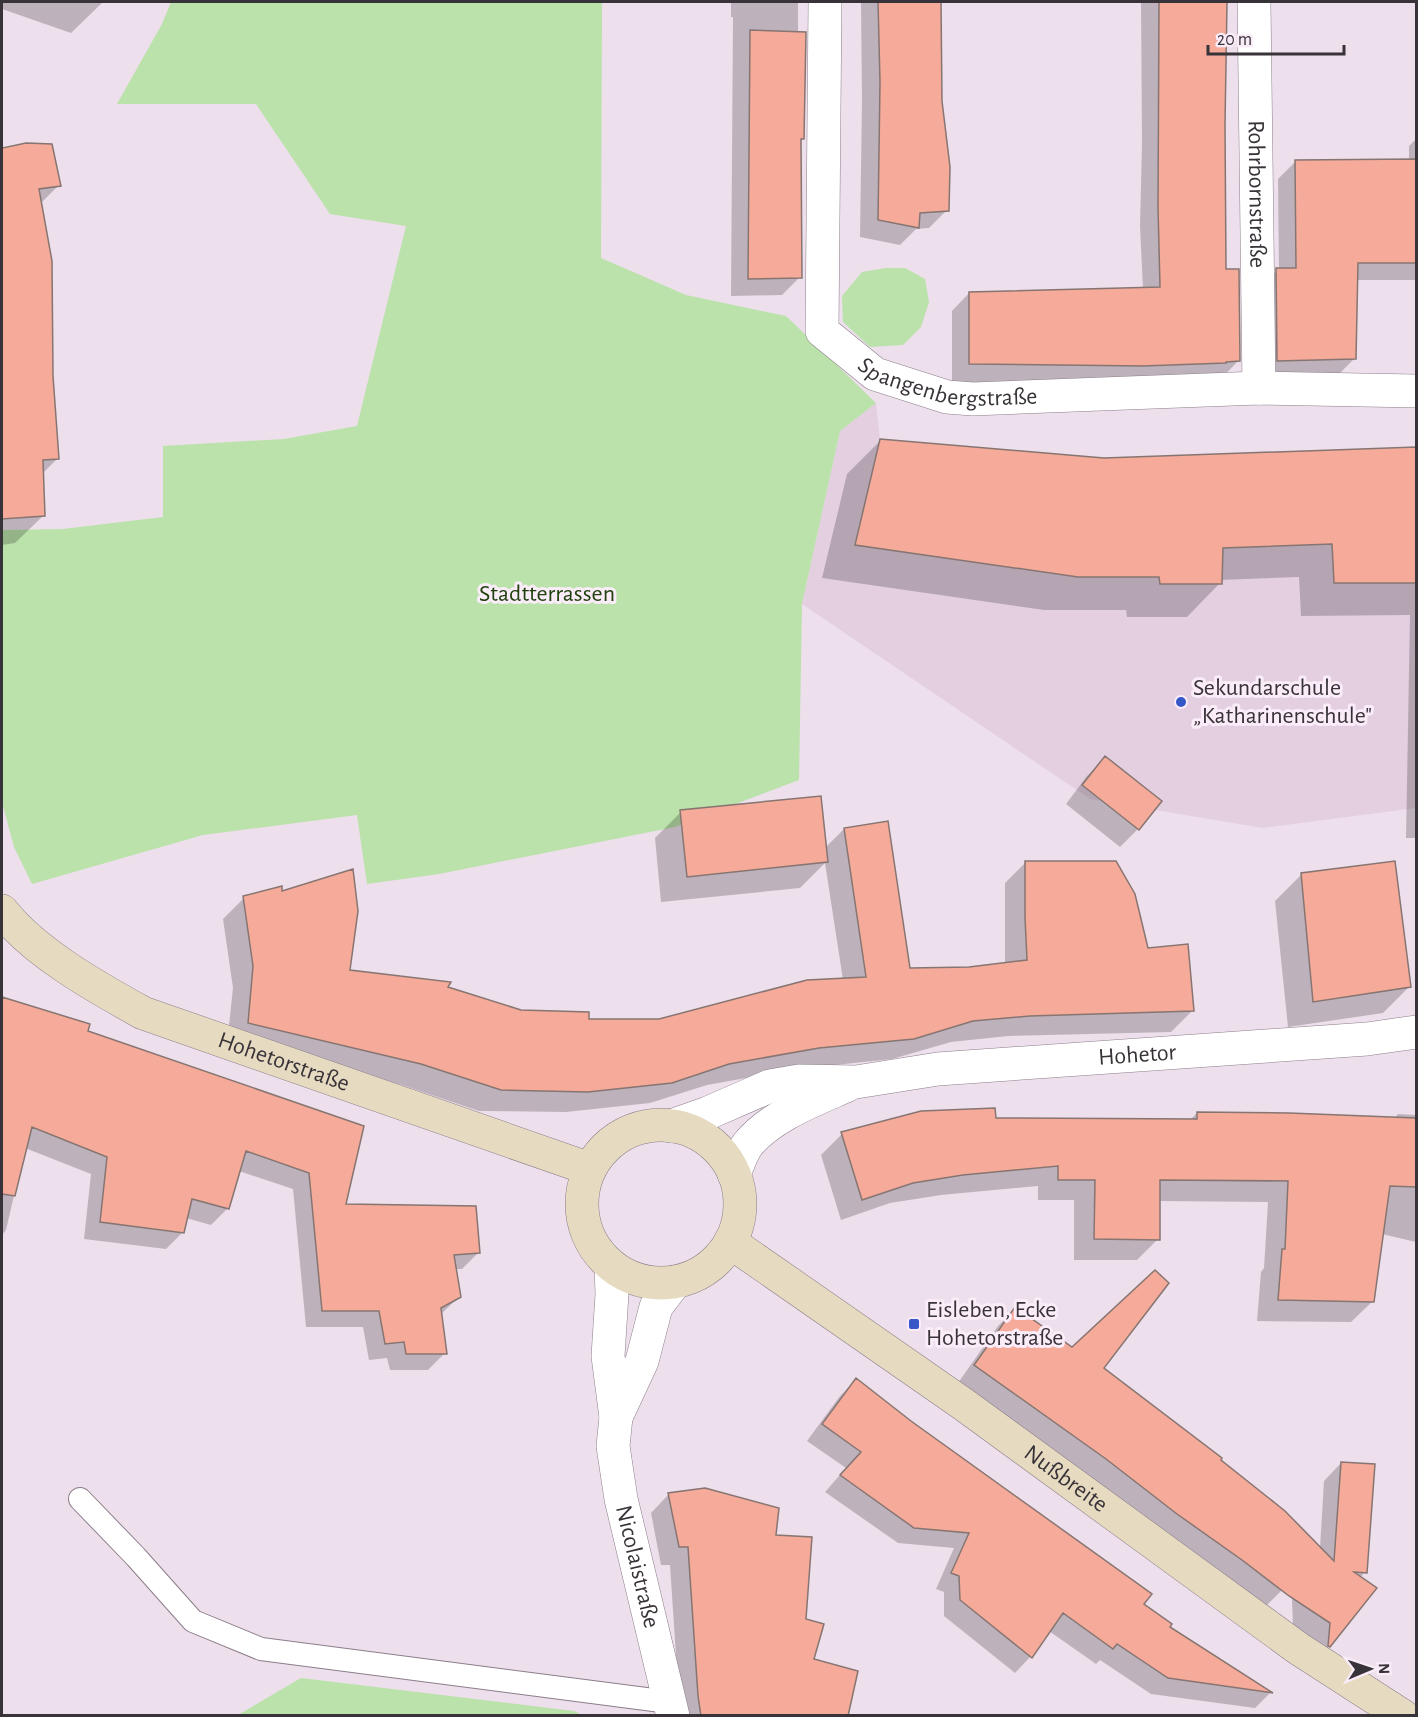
<svg xmlns="http://www.w3.org/2000/svg" width="1418" height="1717" font-family="'Alegreya Sans',sans-serif">
<rect width="100%" height="100%" fill="#eddfeb"/>
<path fill="#e3cfe0" d="M 876,403 L 880,439 L 1104,458 L 1416,447 L 1416,808 L 1263,828 L 1090,799 L 802,604 L 840,431 Z"/>
<path fill="#bae2aa" d="M 171,2 L 602,2 L 601,258 L 686,295 L 786,316 L 876,403 L 840,431 L 802,604 L 799,780 L 675,827 L 439,874 L 367,884 L 357,815 L 203,835 L 32,884 L 14,847 L 2,802 L 2,530 L 63,529 L 163,517 L 163,446 L 284,439 L 357,426 L 406,226 L 330,214 L 256,104 L 117,104 L 162,24 Z
M 886,268 L 905,268 L 925,279 L 929,302 L 921,327 L 903,345 L 870,347 L 843,322 L 842,296 L 862,272 Z
M 301,1678 L 574,1711 L 582,1715 L 238,1715 Z"/>
<path fill="#0003" d="M 2,2 L 103,2 L 71,33 L 2,9 Z
M 731,2 L 798,2 L 798,33 L 803,138 L 799,142 L 800,277 L 782,295 L 731,296 L 733,17 L 731,17 Z
M 861,2 L 940,2 L 940,101 L 947,210 L 929,228 L 916,229 L 900,245 L 860,237 L 862,100 Z
M 1141,2 L 1225,2 L 1225,270 L 1238,361 L 1221,379 L 1139,383 L 952,382 L 952,311 L 969,293 L 1143,289 L 1140,226 L 1142,143 Z
M 1416,139 L 1416,280 L 1356,280 L 1355,358 L 1337,376 L 1260,378 L 1259,287 L 1279,269 L 1278,179 L 1296,161 L 1409,160 L 1409,146 Z
M 26,144 L 59,185 L 40,204 L 58,458 L 42,474 L 44,515 L 15,543 L 2,545 L 2,149 Z
M 881,440 L 1104,459 L 1416,448 L 1416,838 L 1406,838 L 1410,615 L 1301,616 L 1299,577 L 1220,580 L 1220,583 L 1187,617 L 1127,617 L 1126,610 L 1044,610 L 822,578 L 847,474 Z
M 1105,758 L 1138,829 L 1120,847 L 1066,804 L 1087,776 Z
M 681,812 L 825,848 L 844,829 L 909,970 L 969,969 L 1005,964 L 1005,883 L 1026,862 L 1147,950 L 1192,1011 L 1171,1032 L 1008,1036 L 951,1042 L 892,1059 L 797,1069 L 707,1085 L 650,1103 L 566,1112 L 479,1111 L 399,1084 L 227,1044 L 233,988 L 223,919 L 244,898 L 281,893 L 348,972 L 446,988 L 521,1011 L 587,1021 L 659,1020 L 843,980 L 825,863 L 800,888 L 661,902 L 655,838 Z
M 1301,875 L 1409,987 L 1383,1013 L 1288,1027 L 1275,901 Z
M 2,998 L 86,1032 L 362,1127 L 344,1206 L 479,1252 L 462,1269 L 455,1269 L 459,1297 L 440,1315 L 445,1353 L 428,1370 L 390,1370 L 387,1358 L 369,1360 L 363,1327 L 306,1327 L 293,1189 L 239,1171 L 227,1209 L 211,1225 L 186,1218 L 183,1232 L 166,1249 L 84,1239 L 91,1174 L 25,1148 L 6,1230 L 2,1235 Z
M 1197,1113 L 1394,1119 L 1398,1114 L 1416,1115 L 1416,1242 L 1382,1234 L 1373,1301 L 1351,1322 L 1257,1321 L 1261,1272 L 1264,1268 L 1268,1202 L 1158,1201 L 1158,1239 L 1137,1260 L 1074,1260 L 1074,1200 L 1038,1200 L 1038,1186 L 941,1195 L 890,1203 L 841,1220 L 821,1155 L 842,1134 L 995,1119 L 1190,1120 Z
M 1015,1309 L 1102,1368 L 1218,1460 L 1320,1548 L 1324,1481 L 1341,1463 L 1365,1572 L 1360,1578 L 1329,1646 L 1312,1663 L 1293,1628 L 1291,1570 L 1281,1591 L 1264,1608 L 958,1383 L 998,1326 Z
M 856,1380 L 1142,1604 L 1168,1627 L 1270,1693 L 1255,1708 L 1151,1694 L 1100,1660 L 1096,1664 L 1049,1631 L 1030,1657 L 1015,1673 L 944,1616 L 944,1592 L 936,1589 L 954,1548 L 898,1543 L 825,1492 L 846,1468 L 807,1441 L 840,1396 Z
M 669,1494 L 774,1537 L 804,1620 L 812,1660 L 846,1716 L 680,1716 L 670,1565 L 661,1565 L 651,1513 Z"/>
<path fill="#f5aa9a" stroke="#867571" stroke-width="1.5" d="M 878,2 L 941,2 L 942,101 L 950,167 L 949,211 L 920,213 L 919,228 L 878,220 L 880,82 Z
M 1159,2 L 1227,2 L 1225,125 L 1226,269 L 1239,269 L 1240,361 L 1226,362 L 1226,363 L 1143,366 L 969,364 L 969,292 L 1160,287 L 1158,208 Z
M 750,30 L 806,32 L 804,139 L 801,139 L 802,278 L 748,279 Z
M 26,143 L 52,144 L 61,186 L 39,189 L 52,261 L 53,376 L 59,459 L 43,460 L 45,516 L 2,519 L 2,148 Z
M 1416,159 L 1416,263 L 1358,263 L 1356,359 L 1277,361 L 1276,268 L 1296,268 L 1295,160 Z
M 880,439 L 1104,458 L 1416,447 L 1416,583 L 1334,583 L 1332,544 L 1223,548 L 1222,584 L 1160,584 L 1159,577 L 1078,577 L 855,545 Z
M 1105,756 L 1162,801 L 1139,830 L 1082,785 Z
M 821,796 L 828,862 L 687,877 L 680,810 Z
M 888,821 L 910,968 L 969,967 L 1027,960 L 1025,918 L 1025,861 L 1116,861 L 1135,894 L 1148,948 L 1188,944 L 1194,1011 L 1030,1016 L 973,1021 L 914,1039 L 819,1048 L 729,1064 L 672,1083 L 588,1092 L 501,1090 L 421,1064 L 248,1023 L 253,966 L 243,896 L 282,886 L 282,891 L 353,869 L 358,911 L 350,970 L 451,982 L 448,987 L 521,1010 L 589,1012 L 589,1019 L 659,1019 L 807,980 L 866,977 L 844,828 Z
M 1395,861 L 1411,987 L 1313,1002 L 1301,873 Z
M 2,997 L 90,1024 L 88,1031 L 364,1126 L 346,1204 L 476,1206 L 480,1253 L 454,1255 L 461,1297 L 441,1308 L 447,1354 L 406,1354 L 404,1342 L 385,1344 L 379,1311 L 322,1311 L 309,1173 L 246,1151 L 229,1209 L 192,1199 L 184,1233 L 100,1222 L 107,1157 L 32,1127 L 15,1196 L 2,1194 Z
M 995,1108 L 996,1118 L 1197,1119 L 1197,1112 L 1289,1113 L 1416,1118 L 1416,1187 L 1390,1186 L 1374,1302 L 1278,1300 L 1282,1249 L 1285,1249 L 1288,1181 L 1160,1180 L 1160,1240 L 1094,1239 L 1095,1180 L 1058,1180 L 1058,1166 L 963,1175 L 913,1183 L 862,1200 L 841,1132 L 921,1111 Z
M 1155,1270 L 1169,1283 L 1104,1368 L 1222,1458 L 1221,1460 L 1285,1511 L 1334,1561 L 1341,1462 L 1375,1464 L 1367,1573 L 1354,1572 L 1377,1588 L 1330,1647 L 1328,1646 L 1330,1623 L 1289,1596 L 1242,1560 L 1177,1514 L 1106,1459 L 974,1365 L 1015,1307 L 1072,1347 Z
M 856,1378 L 911,1421 L 1152,1594 L 1144,1604 L 1172,1624 L 1170,1627 L 1273,1693 L 1168,1678 L 1117,1644 L 1113,1649 L 1063,1613 L 1032,1658 L 960,1600 L 959,1576 L 951,1573 L 969,1533 L 914,1528 L 840,1475 L 861,1452 L 822,1424 Z
M 705,1488 L 779,1508 L 776,1535 L 812,1537 L 806,1619 L 824,1624 L 814,1659 L 858,1671 L 848,1716 L 701,1716 L 698,1696 L 688,1547 L 679,1547 L 668,1493 Z"/>
<g fill="none" stroke-linecap="round" stroke-linejoin="round">
<g stroke="#8b7e8a" stroke-width="24">
<path id="lane" d="M 80,1499 L 136,1557 L 193,1621 L 261,1649 L 669,1702"/>
</g>
<g stroke="#8b7e8a" stroke-width="34">
<g id="street">
<path id="s1" d="M 825,2 L 822,331 L 875,374 L 947,397 L 973,399 L 1259,388 L 1416,391"/>
<path id="s2" d="M 1254,2 L 1259,388"/>
<path id="s3" d="M 671,1126 L 708,1113 L 770,1086 L 799,1081 L 856,1082 L 938,1069 L 1367,1039 L 1416,1032"/>
<path d="M 734,1174 C 738,1164 742,1152 748,1144 C 771,1116 814,1100 846,1086"/>
<path id="s4" d="M 611,1266 L 612,1294 L 608,1356 L 616,1417 L 613,1446 L 621,1499 L 673,1716"/>
<path d="M 616,1417 L 642,1361 L 656,1307 L 675,1282"/>
</g>
</g>
<g stroke="#8b7e8a" stroke-width="34">
<g id="secondary">
<path id="s5" d="M 2,911 C 35,953 96,987 143,1013 L 590,1169"/>
<circle cx="661" cy="1204" r="79"/>
<path id="s6" d="M 730,1242 L 963,1404 L 1299,1649 L 1403,1716"/>
</g>
</g>
<use href="#lane" stroke="#fff" stroke-width="22"/>
<use href="#street" stroke="#fff" stroke-width="33"/>
<use href="#secondary" stroke="#e6dac1" stroke-width="33"/>
</g>
<g fill="#3557c8" stroke="#faecf9" stroke-width="2">
<circle cx="1181" cy="702" r="6"/>
<rect x="908" y="1318" width="12" height="12" rx="3"/>
</g>
<g text-anchor="middle" dominant-baseline="central" stroke-width="6" stroke-linejoin="round" paint-order="stroke">
<g font-size="24" fill="#383338" stroke="#faecf9">
<text stroke="none"><textPath href="#s2" startOffset="192">Rohrbornstraße</textPath></text>
<text stroke="none"><textPath href="#s1" startOffset="471">Spangenbergstraße</textPath></text>
<text stroke="none"><textPath href="#s3" startOffset="476">Hohetor</textPath></text>
<text stroke="none"><textPath href="#s5" startOffset="324">Hohetorstraße</textPath></text>
<text stroke="none"><textPath href="#s6" startOffset="411">Nußbreite</textPath></text>
<text stroke="none"><textPath href="#s4" startOffset="304">Nicolaistraße</textPath></text>
</g>
<g font-size="24" fill="#20410d" stroke="#faecf9">
<text x="547" y="594">Stadtterrassen</text>
</g>
<g font-size="24" fill="#383338" stroke="#faecf9" text-anchor="start">
<text x="1193" y="688">Sekundarschule<tspan x="1193" dy="28">„Katharinenschule"</tspan></text>
<text x="926" y="1310">Eisleben, Ecke<tspan x="926" dy="28">Hohetorstraße</tspan></text>
</g>
</g>
<rect width="1418" height="1717" fill="none" stroke="#383338" stroke-width="6"/>
<g transform="translate(1370 1669) rotate(88)" stroke="#faecf9" stroke-width="4.5" paint-order="stroke">
<path d="M0-4.5L10 22L0 15L-10 22Z" fill="#383338"/>
<text y="-9" font-size="16" font-weight="bold" text-anchor="middle" fill="#383338">N</text>
</g>
<path d="M1208 45v9h136v-9" fill="none" stroke="#383338" stroke-width="3"/>
<text x="1217" y="45" font-size="18" fill="#383338" stroke="#faecf9" stroke-width="4.5" paint-order="stroke">20 m</text>
</svg>
